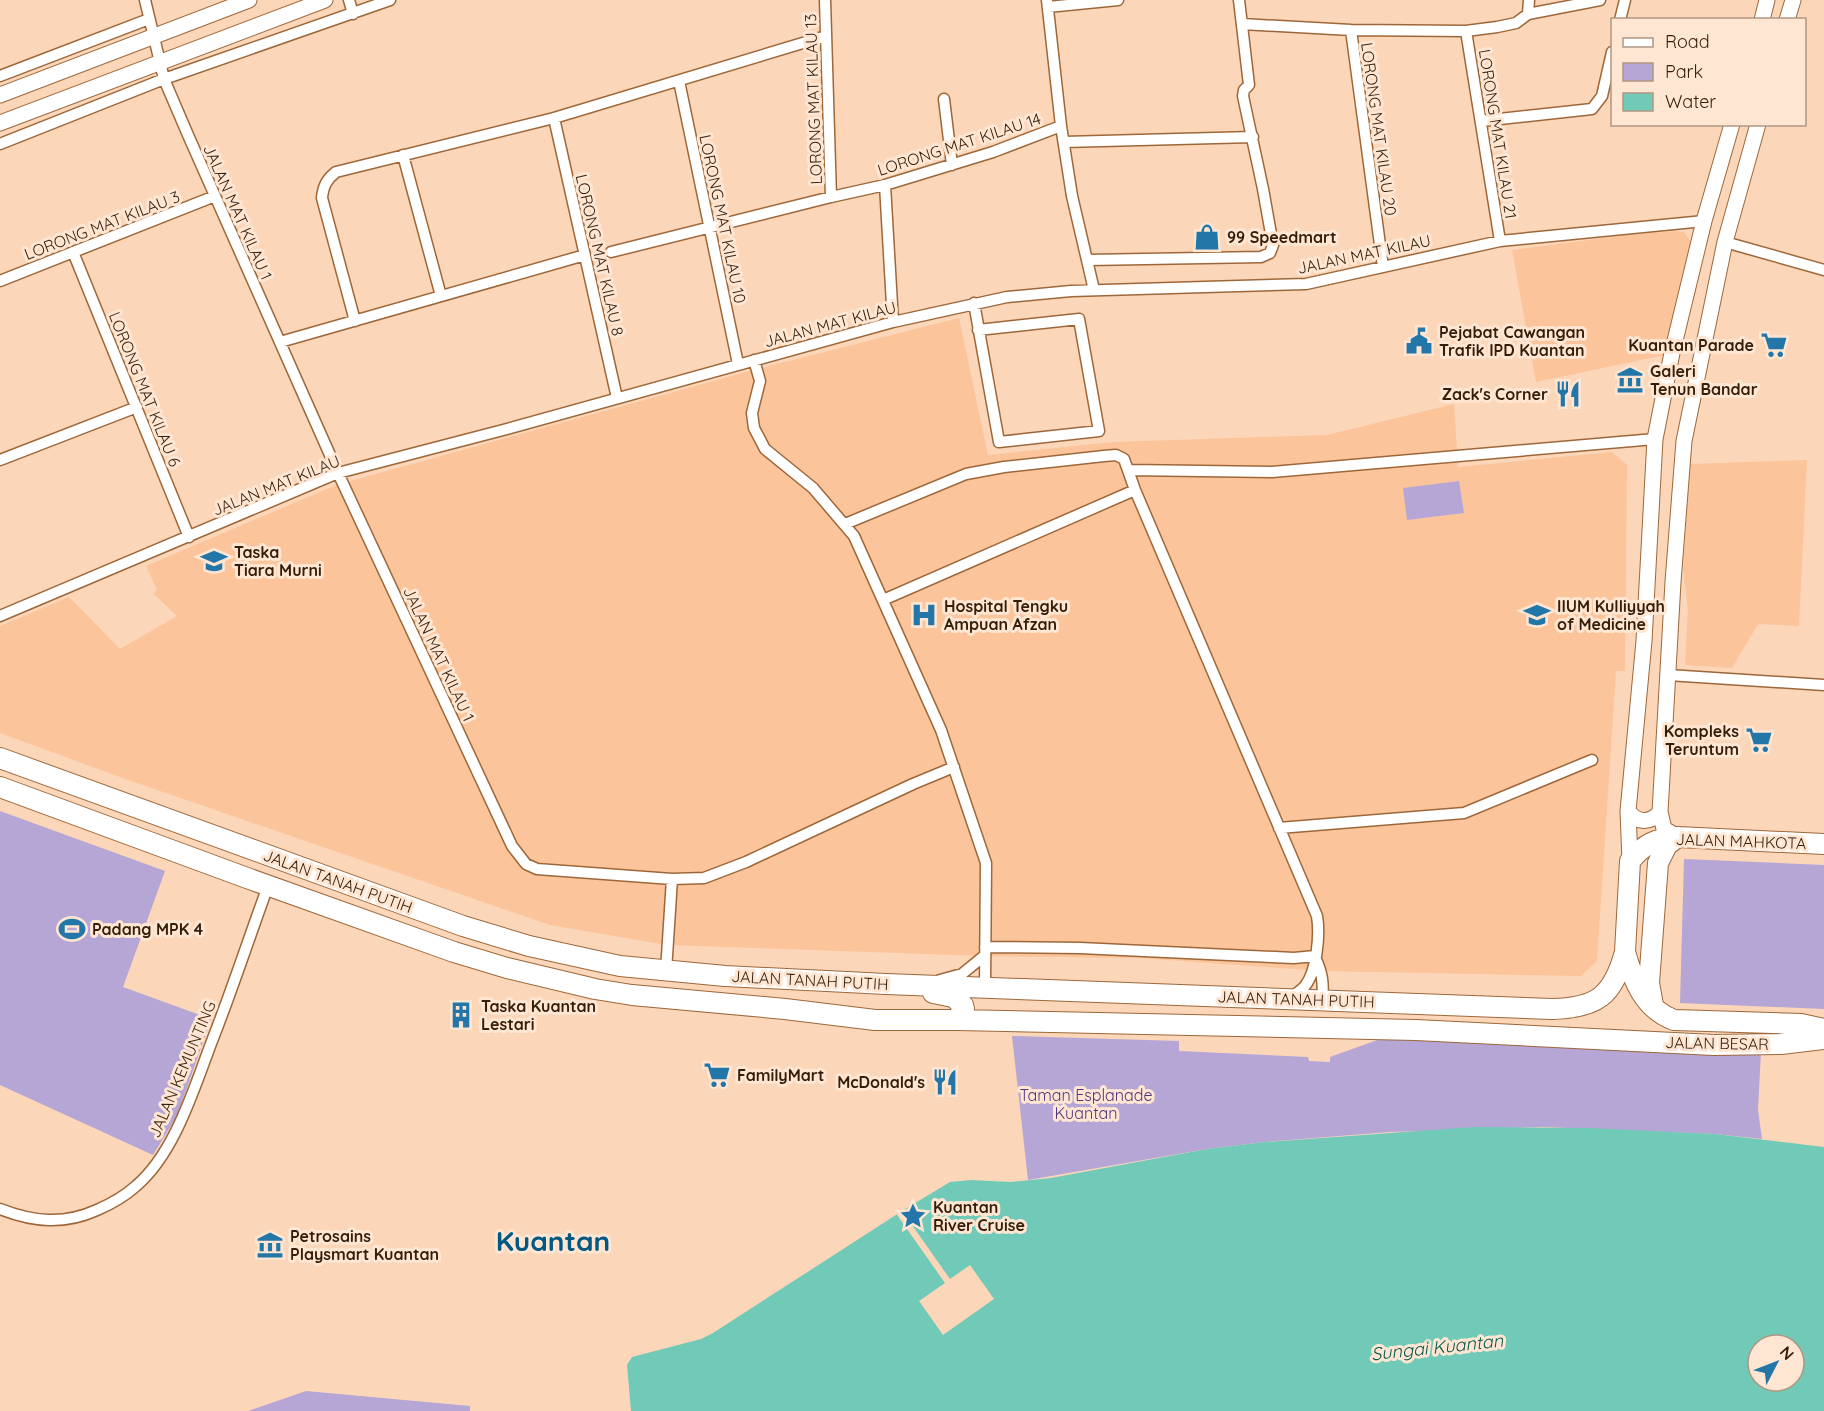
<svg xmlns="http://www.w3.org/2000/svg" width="1824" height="1411" font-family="Quicksand,sans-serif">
<rect width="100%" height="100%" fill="#fbd6b9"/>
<path fill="#fbc49b" d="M 1675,231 L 1684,232 L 1693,245 L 1665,355 L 1536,382 L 1512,250 L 1627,235 Z
M 959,318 L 988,455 L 1114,442 L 1327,435 L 1454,404 L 1458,467 L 1612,452 L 1627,465 L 1625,671 L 1616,671 L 1597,961 L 1581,976 L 1321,971 L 1140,958 L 984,956 L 667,945 L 550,925 L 131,781 L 0,733 L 0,626 L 69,597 L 120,649 L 177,616 L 154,594 L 157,590 L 146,566 L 336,485 L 757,369 Z
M 1807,460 L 1799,626 L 1758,624 L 1732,668 L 1685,665 L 1688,610 L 1683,569 L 1690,464 Z"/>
<path fill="#b5a6d6" d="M 1459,481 L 1464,513 L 1407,520 L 1403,488 Z
M 0,811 L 165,871 L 123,987 L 211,1019 L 177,1116 L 153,1155 L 0,1085 Z
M 1684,859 L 1824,865 L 1824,1009 L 1680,1003 Z
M 1012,1036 L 1179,1041 L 1179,1051 L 1308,1057 L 1309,1061 L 1330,1062 L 1330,1057 L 1383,1038 L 1761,1051 L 1758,1110 L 1762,1139 L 1715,1134 L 1543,1127 L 1390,1132 L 1265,1142 L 1207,1149 L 1028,1180 Z
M 306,1391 L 470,1406 L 470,1411 L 248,1411 Z"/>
<path fill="#70cab7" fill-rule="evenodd" d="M 1473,1127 L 1588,1128 L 1715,1134 L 1824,1147 L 1824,1411 L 631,1411 L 627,1365 L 632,1357 L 701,1339 L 713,1333 L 902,1211 L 950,1182 L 971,1180 L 1011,1182 L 1051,1178 L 1207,1149 L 1265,1142 ZM 1758,1345 L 1794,1345 L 1794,1381 L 1758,1381 Z"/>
<path fill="#fbd6b9" d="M 900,1208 L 950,1279 L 970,1265 L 994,1299 L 943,1335 L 919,1301 L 945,1283 L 895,1212 Z"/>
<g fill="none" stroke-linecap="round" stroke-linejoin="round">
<g stroke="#9e6739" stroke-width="13">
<path id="street" d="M 145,0 L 164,79 L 188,135 L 338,473 L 512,846 L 526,864 L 537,869 L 672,879 L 704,878 L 746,862 L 913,784 L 954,767
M 349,0 L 353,14
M 825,0 L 831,197
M 1047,0 L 1061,126 L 1072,196 L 1094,290
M 1048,7 L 1118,0
M 1528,14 L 1529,0
M 1620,20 L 1625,0
M 1242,24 L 1351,30 L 1466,31 L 1497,27 L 1516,23 L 1528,14 L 1600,0
M 1351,30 L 1383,267
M 1466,31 L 1500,241
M 0,76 L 149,19
M 679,81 L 738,364
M 944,99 L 952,165
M 554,118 L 617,398
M 1481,121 L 1592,109 L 1602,96 L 1612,52
M 1064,142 L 1253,137
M 0,144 L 164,79 L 390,0
M 403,155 L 441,296
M 885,185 L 893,322
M 1725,242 L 1824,270
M 73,252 L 189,537
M 611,252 L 831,197 L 885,185 L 993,152 L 1061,126
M 1087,260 L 1261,257 L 1270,253 L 1273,245 L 1263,189 L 1243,96 L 1244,90 L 1249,85 L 1239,0
M 0,281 L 215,196
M 974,303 L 999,442 L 1099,431 L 1079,319 L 978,330
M 355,321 L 322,198 C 323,186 327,179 336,172 L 554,118 L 826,36
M 280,342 L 585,255
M 754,360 L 760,381 L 752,413 L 754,428 L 765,449 L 813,488 L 854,536 L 941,730 L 986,863 L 985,987
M 0,460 L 137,407
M 1129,470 L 1272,472 L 1655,439
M 845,524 L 966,474 L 1004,467 L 1104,456 L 1116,455 L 1124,459 L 1135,490 L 1317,916 C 1320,934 1317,971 1305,986 C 1302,990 1295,994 1291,998
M 883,600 L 1135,490
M 0,616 L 338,473 L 507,429 L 893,322 L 1007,297 L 1071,291 L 1306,284 L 1500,241 L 1704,221
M 1668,675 L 1824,685
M 1279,828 L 1464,813 L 1592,760
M 985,947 L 1080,948 L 1294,958 L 1315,956
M 1315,957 C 1322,972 1324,983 1322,1000
M 666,971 L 672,879
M 940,980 L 962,974 L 984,956
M 0,1209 C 33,1222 64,1225 97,1210 C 111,1204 125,1196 136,1186 C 175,1153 194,1088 212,1041 C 232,990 249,938 268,886"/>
</g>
<g stroke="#9e6739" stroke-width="17">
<path id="secondary" d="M 1762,20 L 1767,0
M 1787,20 L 1793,0
M 0,95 L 249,0
M 0,123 L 325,0
M 1628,811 C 1637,823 1650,824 1660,812
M 1678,837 L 1664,829 L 1660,812 L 1673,582 L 1684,441 L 1725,242 L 1758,124
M 1630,861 L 1628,811 L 1644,641 L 1655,439 L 1672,353 L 1704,221 L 1732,124"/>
</g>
<g stroke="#9e6739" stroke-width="22">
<path id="highway" d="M 0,758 L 463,926 L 529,946 L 620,966 L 725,976 L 886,984 L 1552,1009 C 1597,1008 1613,996 1625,952 L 1630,861 C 1645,843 1655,839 1678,837 L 1824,844
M 0,787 L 247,878 L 454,952 L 507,968 L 595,989 L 632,995 L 785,1009 L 875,1020 L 956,1020 L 1416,1030 L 1714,1045 L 1781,1044 L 1824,1039
M 1625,952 C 1633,980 1644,1009 1674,1020 L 1801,1024 L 1824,1029
M 933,993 L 953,997 L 963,1005 L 964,1009 L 956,1020
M 1653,1005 L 1649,983 L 1658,863 L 1667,845 L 1678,837"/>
</g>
<use href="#street" stroke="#fff" stroke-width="10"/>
<use href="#secondary" stroke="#fff" stroke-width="15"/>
<use href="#highway" stroke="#fff" stroke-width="20"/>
</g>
<defs>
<g id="shop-bare" transform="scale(2.07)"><path d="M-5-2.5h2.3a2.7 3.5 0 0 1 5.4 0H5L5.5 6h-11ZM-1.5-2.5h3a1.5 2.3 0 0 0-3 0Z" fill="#2377a8" stroke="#ffe6d3" stroke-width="2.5" paint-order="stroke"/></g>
<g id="civic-bare" transform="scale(2.07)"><path d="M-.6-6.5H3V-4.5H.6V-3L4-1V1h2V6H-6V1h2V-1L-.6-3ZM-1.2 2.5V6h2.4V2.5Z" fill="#2377a8" stroke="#ffe6d3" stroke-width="2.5" paint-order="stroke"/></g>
<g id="supermarket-bare" transform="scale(2.07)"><path d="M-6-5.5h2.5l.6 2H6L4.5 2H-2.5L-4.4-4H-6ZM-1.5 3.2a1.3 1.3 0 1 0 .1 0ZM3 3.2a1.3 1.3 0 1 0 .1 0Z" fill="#2377a8" stroke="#ffe6d3" stroke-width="2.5" paint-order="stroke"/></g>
<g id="museum-bare" transform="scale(2.07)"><path d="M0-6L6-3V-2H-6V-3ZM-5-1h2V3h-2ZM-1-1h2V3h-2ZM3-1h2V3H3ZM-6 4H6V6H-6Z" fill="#2377a8" stroke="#ffe6d3" stroke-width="2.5" paint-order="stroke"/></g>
<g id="restaurant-bare" transform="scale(2.07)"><path d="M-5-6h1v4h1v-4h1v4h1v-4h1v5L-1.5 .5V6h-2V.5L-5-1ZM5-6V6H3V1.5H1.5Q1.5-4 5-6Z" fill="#2377a8" stroke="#ffe6d3" stroke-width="2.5" paint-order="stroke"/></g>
<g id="school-bare" transform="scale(2.07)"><path d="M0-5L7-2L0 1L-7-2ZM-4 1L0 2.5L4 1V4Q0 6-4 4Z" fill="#2377a8" stroke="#ffe6d3" stroke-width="2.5" paint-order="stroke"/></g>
<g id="hospital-bare" transform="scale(2.07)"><path d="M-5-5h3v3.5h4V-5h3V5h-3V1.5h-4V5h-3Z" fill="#2377a8" stroke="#ffe6d3" stroke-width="2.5" paint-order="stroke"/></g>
<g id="university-bare" transform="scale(2.07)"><path d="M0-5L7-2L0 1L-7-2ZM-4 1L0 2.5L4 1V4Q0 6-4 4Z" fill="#2377a8" stroke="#ffe6d3" stroke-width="2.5" paint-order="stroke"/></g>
<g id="stadium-bare" transform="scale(2.07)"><path d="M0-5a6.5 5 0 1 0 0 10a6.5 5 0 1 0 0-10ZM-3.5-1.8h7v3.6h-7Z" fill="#2377a8" stroke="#ffe6d3" stroke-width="2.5" paint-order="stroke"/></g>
<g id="building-bare" transform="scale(2.07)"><path d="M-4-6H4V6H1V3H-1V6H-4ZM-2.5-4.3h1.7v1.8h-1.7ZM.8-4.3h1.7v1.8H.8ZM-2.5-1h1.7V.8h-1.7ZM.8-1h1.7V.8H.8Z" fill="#2377a8" stroke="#ffe6d3" stroke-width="2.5" paint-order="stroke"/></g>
<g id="sight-bare" transform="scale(2.07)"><path d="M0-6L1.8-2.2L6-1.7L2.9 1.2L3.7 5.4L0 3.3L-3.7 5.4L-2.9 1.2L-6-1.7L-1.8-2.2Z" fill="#2377a8" stroke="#ffe6d3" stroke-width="2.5" paint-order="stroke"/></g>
</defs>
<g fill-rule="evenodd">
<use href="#shop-bare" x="1207" y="237"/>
<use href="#civic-bare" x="1419" y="341"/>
<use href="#supermarket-bare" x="1774" y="345"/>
<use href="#museum-bare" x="1630" y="380"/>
<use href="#restaurant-bare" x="1568" y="394"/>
<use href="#school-bare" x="214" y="561"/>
<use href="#hospital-bare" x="924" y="615"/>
<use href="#university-bare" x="1537" y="615"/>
<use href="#supermarket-bare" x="1759" y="740"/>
<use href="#stadium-bare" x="72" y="929"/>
<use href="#building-bare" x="461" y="1015"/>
<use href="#supermarket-bare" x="717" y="1075"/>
<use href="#restaurant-bare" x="945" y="1082"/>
<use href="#sight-bare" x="913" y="1216"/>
<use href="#museum-bare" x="270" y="1245"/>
</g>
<g text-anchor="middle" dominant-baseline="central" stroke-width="6" stroke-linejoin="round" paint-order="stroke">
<g font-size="16" fill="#341e0a" stroke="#ffe6d3">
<text transform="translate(813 99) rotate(-92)">LORONG MAT KILAU 13</text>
<text transform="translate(1379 129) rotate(82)">LORONG MAT KILAU 20</text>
<text transform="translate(1498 134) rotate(81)">LORONG MAT KILAU 21</text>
<text transform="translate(959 144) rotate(-18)">LORONG MAT KILAU 14</text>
<text transform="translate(238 212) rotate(66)">JALAN MAT KILAU 1</text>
<text transform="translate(723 219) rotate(78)">LORONG MAT KILAU 10</text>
<text transform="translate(102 225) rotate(-21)">LORONG MAT KILAU 3</text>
<text transform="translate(1364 254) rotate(-12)">JALAN MAT KILAU</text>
<text transform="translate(600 255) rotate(77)">LORONG MAT KILAU 8</text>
<text transform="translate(830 324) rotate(-15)">JALAN MAT KILAU</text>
<text transform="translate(145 389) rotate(68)">LORONG MAT KILAU 6</text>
<text transform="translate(276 485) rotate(-22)">JALAN MAT KILAU</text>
<text transform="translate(439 654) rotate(65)">JALAN MAT KILAU 1</text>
<text transform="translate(1741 841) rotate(2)">JALAN MAHKOTA</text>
<text transform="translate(338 881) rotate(20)">JALAN TANAH PUTIH</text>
<text transform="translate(810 980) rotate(3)">JALAN TANAH PUTIH</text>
<text transform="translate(1296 999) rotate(2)">JALAN TANAH PUTIH</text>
<text transform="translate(1717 1043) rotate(1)">JALAN BESAR</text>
<text transform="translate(182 1069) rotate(-67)">JALAN KEMUNTING</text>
</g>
<g font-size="16" font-weight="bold" fill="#341e0a" stroke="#ffe6d3" text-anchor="start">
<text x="1227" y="237">99 Speedmart</text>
<text x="1439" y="332">Pejabat Cawangan<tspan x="1439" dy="18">Trafik IPD Kuantan</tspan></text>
<text x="1754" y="345" text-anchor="end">Kuantan Parade</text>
<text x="1650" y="371">Galeri<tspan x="1650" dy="18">Tenun Bandar</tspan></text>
<text x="1548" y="394" text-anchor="end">Zack's Corner</text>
<text x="234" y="552">Taska<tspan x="234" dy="18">Tiara Murni</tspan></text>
<text x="944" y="606">Hospital Tengku<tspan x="944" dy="18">Ampuan Afzan</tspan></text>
<text x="1557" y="606">IIUM Kulliyyah<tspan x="1557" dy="18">of Medicine</tspan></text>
<text x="1739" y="731" text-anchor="end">Kompleks<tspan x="1739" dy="18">Teruntum</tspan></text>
<text x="92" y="929">Padang MPK 4</text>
<text x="481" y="1006">Taska Kuantan<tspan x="481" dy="18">Lestari</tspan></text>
<text x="737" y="1075">FamilyMart</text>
<text x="925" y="1082" text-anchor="end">McDonald's</text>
<text x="933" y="1207">Kuantan<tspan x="933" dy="18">River Cruise</tspan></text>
<text x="290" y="1236">Petrosains<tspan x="290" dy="18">Playsmart Kuantan</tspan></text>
</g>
<g font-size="16" fill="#52357f" stroke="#ffe6d3">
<text x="1086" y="1095">Taman Esplanade<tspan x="1086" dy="18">Kuantan</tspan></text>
</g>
<g font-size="18" font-style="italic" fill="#09594d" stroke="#ffe6d3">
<text transform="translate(1437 1347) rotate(-6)">Sungai Kuantan</text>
</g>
<g font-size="28" font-weight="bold" fill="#005883" stroke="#ffe6d3">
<text x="553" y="1240">Kuantan</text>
</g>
</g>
<rect x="1611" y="18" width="195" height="108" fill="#ffe6d3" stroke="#ae9683" stroke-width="1.5"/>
<rect x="1623" y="38" width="30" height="9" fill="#ffffff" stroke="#ae9683" stroke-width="1.5"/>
<text x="1665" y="48" font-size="18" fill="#341e0a">Road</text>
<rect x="1623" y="63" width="30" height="18" fill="#b5a6d6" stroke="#ae9683" stroke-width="1.5"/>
<text x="1665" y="78" font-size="18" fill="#341e0a">Park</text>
<rect x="1623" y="93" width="30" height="18" fill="#70cab7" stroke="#ae9683" stroke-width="1.5"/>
<text x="1665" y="108" font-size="18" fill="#341e0a">Water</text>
<g transform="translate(1776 1363) rotate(48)"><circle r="28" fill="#ffe6d3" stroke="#ae9683" stroke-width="1.5"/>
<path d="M0-4.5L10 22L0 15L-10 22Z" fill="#2377a8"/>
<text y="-9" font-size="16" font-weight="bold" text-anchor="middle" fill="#341e0a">N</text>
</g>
</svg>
